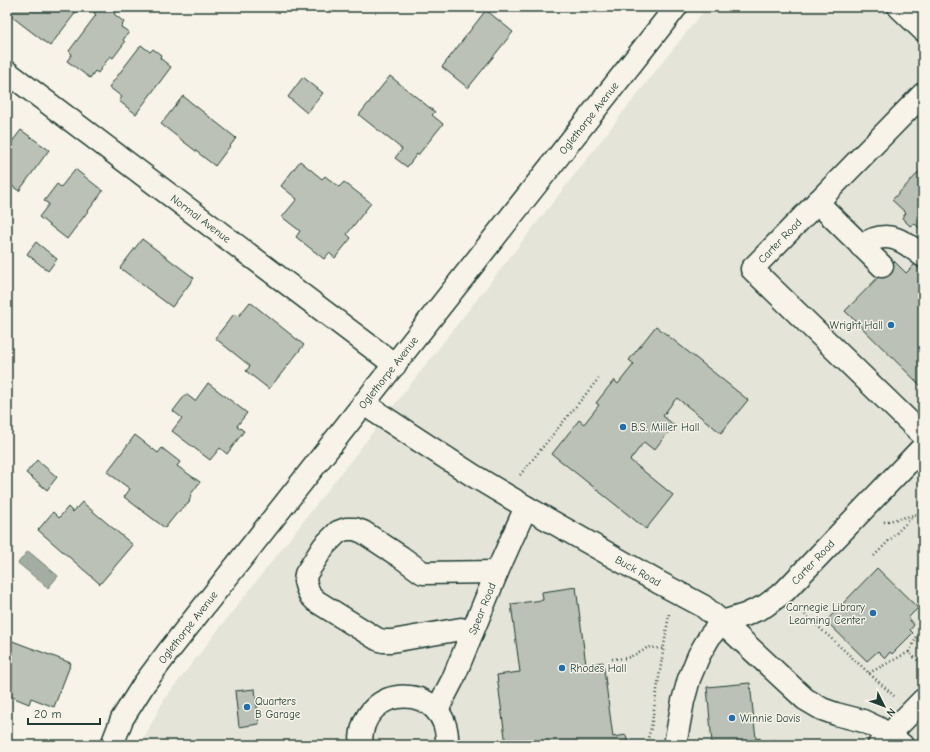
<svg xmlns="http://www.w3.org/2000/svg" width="930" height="752" font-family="'Comic Neue',sans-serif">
<rect width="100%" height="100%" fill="#f7f3e8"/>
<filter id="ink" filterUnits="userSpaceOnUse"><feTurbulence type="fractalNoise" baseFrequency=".025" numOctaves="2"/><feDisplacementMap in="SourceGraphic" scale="8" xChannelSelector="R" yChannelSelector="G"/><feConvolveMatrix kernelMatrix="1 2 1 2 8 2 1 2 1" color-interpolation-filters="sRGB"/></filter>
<g filter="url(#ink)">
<path fill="#e5e4d9" d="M 707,7 L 923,7 L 923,745 L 140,745 L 165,698 L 665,59 Z"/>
<path fill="#a4ada3" stroke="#6f8077" d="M 28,551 L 58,576 L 48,588 L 18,563 Z"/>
<path fill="#bbc1b6" stroke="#1f3d34" d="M 8,7 L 80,7 L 50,46 L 7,13 L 7,9 Z
M 98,7 L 119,7 L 114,14 L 124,22 L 121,27 L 129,32 L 123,40 L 125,42 L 113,58 L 110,56 L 98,73 L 95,71 L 90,78 L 67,61 L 72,54 L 69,51 L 96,15 L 94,13 Z
M 486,10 L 513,32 L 468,88 L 442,67 Z
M 141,45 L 150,52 L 153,49 L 161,55 L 160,58 L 171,67 L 136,114 L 119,101 L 122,97 L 109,87 Z
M 390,76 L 435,112 L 432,115 L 443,124 L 418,155 L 417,154 L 407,167 L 395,158 L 402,149 L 359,115 Z
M 303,77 L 323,93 L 307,113 L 288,97 Z
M 183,96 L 236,138 L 215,166 L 161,124 Z
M 21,130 L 49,150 L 19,191 L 9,184 L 7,187 L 7,148 Z
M 300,161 L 322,179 L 325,176 L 339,187 L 344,182 L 371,203 L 347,234 L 351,238 L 335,258 L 329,253 L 324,259 L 296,237 L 300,231 L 282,217 L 297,199 L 281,186 Z
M 923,168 L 923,232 L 914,223 L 910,226 L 902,218 L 906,213 L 892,200 Z
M 75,169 L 103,191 L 67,239 L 39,217 L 49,204 L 44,201 L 57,184 L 61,187 Z
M 142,239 L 194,278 L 172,307 L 120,268 Z
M 36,242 L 57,259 L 48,271 L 27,254 Z
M 894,261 L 906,273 L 915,264 L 923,273 L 923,283 L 920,286 L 923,289 L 923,388 L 845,311 Z
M 250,302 L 304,345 L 269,389 L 246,371 L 250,366 L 215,338 L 234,314 L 238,317 Z
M 656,326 L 748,400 L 721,433 L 677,398 L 673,402 L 663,416 L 674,425 L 654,450 L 644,442 L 630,460 L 673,495 L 646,529 L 552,454 L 579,420 L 584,424 L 599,405 L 596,403 L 614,380 L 618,384 L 634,364 L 629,360 Z
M 208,383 L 247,413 L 237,426 L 244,431 L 227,454 L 220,448 L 210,460 L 172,431 L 182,418 L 173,411 L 186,394 L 195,401 Z
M 135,435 L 158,453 L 162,448 L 180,462 L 177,466 L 200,482 L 191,494 L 189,503 L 177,513 L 165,528 L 124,497 L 130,489 L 107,472 Z
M 37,460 L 57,477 L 47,490 L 26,473 Z
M 82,502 L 133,545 L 100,584 L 38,530 L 53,512 L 59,518 L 68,507 L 73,512 Z
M 877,568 L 918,608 L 908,618 L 914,625 L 910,630 L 913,633 L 892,654 L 890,652 L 885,658 L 878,651 L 867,661 L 826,621 Z
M 576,587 L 586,665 L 603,662 L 613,737 L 626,735 L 628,745 L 506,745 L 497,675 L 520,672 L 511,604 L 543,600 L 542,592 Z
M 7,639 L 71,663 L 54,707 L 31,698 L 29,704 L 7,695 Z
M 750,683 L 756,739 L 760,738 L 761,741 L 775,740 L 775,745 L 697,745 L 712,743 L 707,687 Z
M 255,689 L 259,724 L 239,727 L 235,691 Z"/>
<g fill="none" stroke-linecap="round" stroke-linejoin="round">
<g stroke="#1f3d34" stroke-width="25">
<g id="minor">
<path d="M 899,7 L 923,30"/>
<path id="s1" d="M 7,72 L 395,365"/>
<path d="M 923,94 L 752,269 L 923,435"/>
<path d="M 817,202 L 882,266"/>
<path d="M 861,246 C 886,228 903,240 923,256"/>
<path id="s2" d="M 364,404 L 417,439 L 474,476 L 526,507 L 658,582 L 703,606 L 722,622 L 805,699 L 822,709 L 836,714 L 863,721 L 878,728 L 889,735 L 902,745"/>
<path d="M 472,632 L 461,629 L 392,641 L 383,641 L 377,639 L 316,601 L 310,595 L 307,588 L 305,581 L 306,574 L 324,546 L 338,532 L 346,529 L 355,529 L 363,532 L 401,557 L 423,573 L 497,572"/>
<path id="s3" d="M 437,710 L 453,679 L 497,572 L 526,507"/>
<path d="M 361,745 C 359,680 451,681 447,745"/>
<path id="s4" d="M 675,745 L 683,701 L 689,679 L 699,655 L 710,636 L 722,622 L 745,615 L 765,606 L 785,591 L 923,447"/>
<path d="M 879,745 L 923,700"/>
</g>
</g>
<g stroke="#1f3d34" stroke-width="25">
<g id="major">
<path id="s5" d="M 112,745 L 122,719 L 144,684 L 168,652 L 676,7"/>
</g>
</g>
<path stroke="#1f3d34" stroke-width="2.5" stroke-dasharray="1 3" stroke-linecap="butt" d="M 520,475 L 599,378
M 884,522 L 923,513
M 874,556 L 913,516
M 799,609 L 894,696
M 909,652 L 923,625
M 612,659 L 627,658 L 641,652 L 648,647 L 663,649
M 869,673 L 909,652 L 923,666
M 646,745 L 651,728 L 669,614"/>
<use href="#minor" stroke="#f7f3e8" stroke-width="22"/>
<use href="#major" stroke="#f7f3e8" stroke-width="22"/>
</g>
</g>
<g fill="#1f6fb2" stroke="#f7f3e8" stroke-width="1.5">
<circle cx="891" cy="325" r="4"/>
<circle cx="623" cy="427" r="4"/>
<circle cx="873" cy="613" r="4"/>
<circle cx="562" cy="668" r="4"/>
<circle cx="247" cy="707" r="4"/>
<circle cx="732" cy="718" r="4"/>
</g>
<g text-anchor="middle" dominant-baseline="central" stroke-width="3" stroke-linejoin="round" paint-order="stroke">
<g font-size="11" fill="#1f3d34" stroke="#f7f3e8">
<text stroke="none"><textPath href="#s5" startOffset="789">Oglethorpe Avenue</textPath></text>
<text stroke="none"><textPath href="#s1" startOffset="243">Normal Avenue</textPath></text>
<text transform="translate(780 241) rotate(-46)">Carter Road</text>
<text stroke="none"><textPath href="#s5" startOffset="465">Oglethorpe Avenue</textPath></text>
<text stroke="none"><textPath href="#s4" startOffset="245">Carter Road</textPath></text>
<text stroke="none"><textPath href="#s2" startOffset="321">Buck Road</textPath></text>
<text stroke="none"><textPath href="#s3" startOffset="111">Spear Road</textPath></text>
<text stroke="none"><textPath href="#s5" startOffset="141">Oglethorpe Avenue</textPath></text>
</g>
<g font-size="11" fill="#1f3d34" stroke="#f7f3e8" text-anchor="start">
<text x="883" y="325" text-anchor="end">Wright Hall</text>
<text x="631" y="427">B.S. Miller Hall</text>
<text x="865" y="607" text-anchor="end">Carnegie Library<tspan x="865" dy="13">Learning Center</tspan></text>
<text x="570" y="668">Rhodes Hall</text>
<text x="255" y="701">Quarters<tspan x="255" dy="13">B Garage</tspan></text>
<text x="740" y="718">Winnie Davis</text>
</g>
</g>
<rect width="930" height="752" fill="none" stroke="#f7f3e8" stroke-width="24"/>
<rect x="12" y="12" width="906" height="728" fill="none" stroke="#1f3d34" stroke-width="1.5" filter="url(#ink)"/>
<g transform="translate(884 706) rotate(132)" stroke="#f7f3e8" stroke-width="3" paint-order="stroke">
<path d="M0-3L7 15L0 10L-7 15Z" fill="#1f3d34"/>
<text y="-6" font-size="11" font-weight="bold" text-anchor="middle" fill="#1f3d34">N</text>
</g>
<path d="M28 718v6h72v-6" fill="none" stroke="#1f3d34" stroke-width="2"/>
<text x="34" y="718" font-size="12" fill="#1f3d34" stroke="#f7f3e8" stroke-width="3" paint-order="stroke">20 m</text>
</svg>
